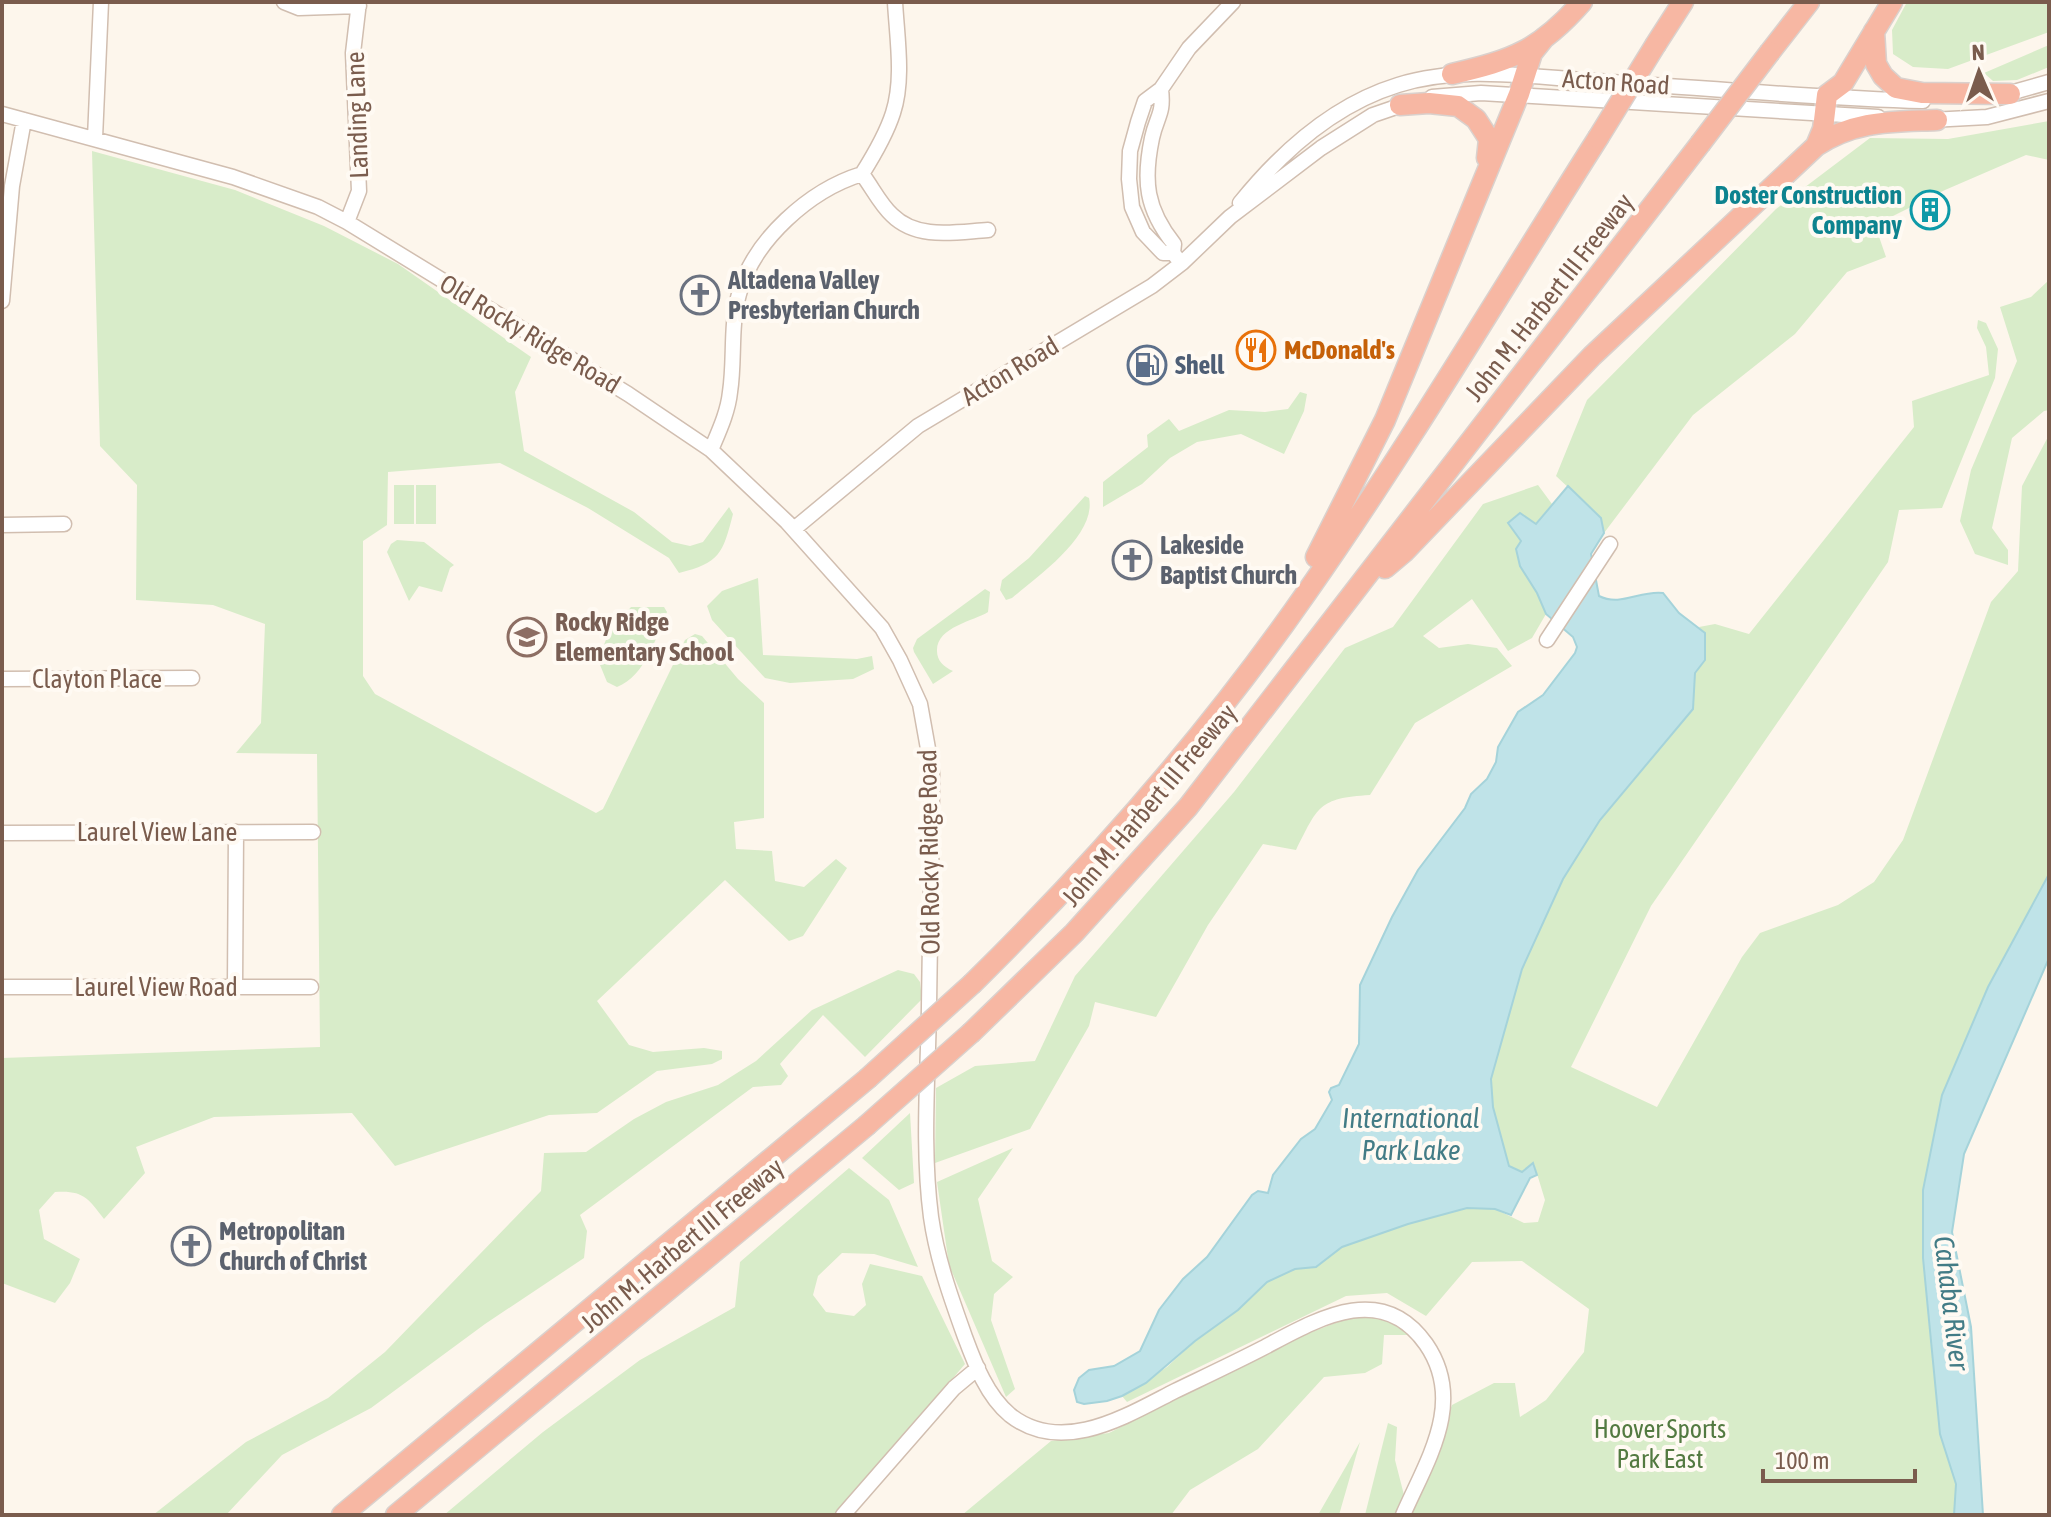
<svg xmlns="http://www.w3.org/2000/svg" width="2051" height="1517" font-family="'Asap Condensed',sans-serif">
<rect width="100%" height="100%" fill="#fdf6ec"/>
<path fill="#d8ecc9" d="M 1907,2 L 2049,2 L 2049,32 L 1948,69 L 1913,67 L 1893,54 L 1892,30 Z
M 2049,45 L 2049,67 L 2017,80 L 1993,81 L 1984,73 Z
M 2049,121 L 2049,160 L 2026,155 L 1945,190 L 1875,225 L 1886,257 L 1847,272 L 1795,334 L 1693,415 L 1604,533 L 1601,518 L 1556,476 L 1587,400 L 1776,209 L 1870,138 L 1948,139 Z
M 92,151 L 235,190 L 324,226 L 398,264 L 531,357 L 515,392 L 524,451 L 634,512 L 672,542 L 690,546 L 703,542 L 729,507 L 733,514 C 723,553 720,563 679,573 L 669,558 L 588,508 L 500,463 L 388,472 L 387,525 L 363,541 L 363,676 L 375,694 L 596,813 L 603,809 L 685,640 L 695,634 L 702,636 L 738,679 L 764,703 L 764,818 L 734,822 L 736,849 L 772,851 L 775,881 L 804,887 L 836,859 L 847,868 L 803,936 L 789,941 L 725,880 L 597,1001 L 629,1045 L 653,1052 L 704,1048 L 722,1051 L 722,1059 L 712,1064 L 657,1071 L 597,1113 L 549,1115 L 395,1166 L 352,1113 L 214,1117 L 136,1147 L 145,1173 L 104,1219 C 88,1198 83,1190 55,1192 L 39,1210 L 44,1239 L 80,1259 L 70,1283 L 55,1303 L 2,1283 L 2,1058 L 320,1047 L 317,754 L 236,753 L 261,723 L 265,624 L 213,605 L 136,600 L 137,485 L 100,446 Z
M 2049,280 L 2049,410 L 2044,411 L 2012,438 L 1992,528 L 2008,550 L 2008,565 L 1975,554 L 1960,521 L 1971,470 L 2017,361 L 2000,307 L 2031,297 Z
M 1978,320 L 1986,323 L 1998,349 L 1995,378 L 1942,508 L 1899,510 L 1888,562 L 1651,906 L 1571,1067 L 1657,1107 L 1742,957 L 1760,933 L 1838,905 L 1874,882 L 1903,840 L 1991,602 L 2018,571 L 2022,486 L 2049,435 L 2049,874 L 1988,987 L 1942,1095 L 1923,1258 L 1940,1434 L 1956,1484 L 1954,1515 L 1409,1515 L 1452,1405 L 1494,1383 L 1515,1383 L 1520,1417 L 1546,1400 L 1584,1352 L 1589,1309 L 1522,1261 L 1472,1262 L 1426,1316 L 1387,1293 L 1346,1296 L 1127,1402 L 1122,1396 L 1167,1367 L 1195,1341 L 1238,1310 L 1267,1282 L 1295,1269 L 1316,1267 L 1342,1247 L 1408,1224 L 1467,1208 L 1495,1209 L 1524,1223 L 1538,1222 L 1545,1200 L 1534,1164 L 1522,1173 L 1509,1166 L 1493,1107 L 1491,1078 L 1522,969 L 1563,879 L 1600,820 L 1693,709 L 1695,673 C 1706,662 1710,639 1699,627 L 1715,624 L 1749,634 L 1914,427 L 1912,401 L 1989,375 L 1986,347 L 1977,328 Z
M 1300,392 L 1307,394 L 1304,411 L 1284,454 L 1241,434 L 1197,442 L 1170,458 L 1142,484 L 1103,507 L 1103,482 L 1148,447 L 1147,435 L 1169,419 L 1179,431 L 1229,410 L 1265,412 L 1288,409 Z
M 394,485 L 414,485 L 414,524 L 394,524 Z
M 416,485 L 436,485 L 436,524 L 416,524 Z
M 1538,485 L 1552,504 L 1521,541 L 1546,614 L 1532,638 L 1508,651 L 1472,599 L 1423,636 L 1439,648 L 1468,644 L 1497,648 L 1512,666 L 1415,723 L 1370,795 C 1318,798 1318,807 1296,850 L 1263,844 L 1208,925 L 1156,1017 L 1095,1002 L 1089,1026 L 1030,1129 L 935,1163 L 936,1088 L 975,1066 L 1035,1061 L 1075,976 L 1234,792 L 1345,648 L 1393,627 L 1483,504 Z
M 1085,496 L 1089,498 C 1097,535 1037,577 1012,598 L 1006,600 L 1000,590 L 1002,580 L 1029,558 Z
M 397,540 L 424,542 L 454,565 L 450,568 L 442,592 L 419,586 L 409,601 L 387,552 L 391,544 Z
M 758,578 L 763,655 L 857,659 L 872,656 L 874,669 L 853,679 L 790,683 L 765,678 L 712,620 L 707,606 L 722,591 Z
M 985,589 L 990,592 L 988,612 C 974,621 936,627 937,651 C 937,661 944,667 953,671 L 933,684 L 914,652 L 913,648 L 917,639 Z
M 631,607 L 664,607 L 667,612 C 655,639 646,675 617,687 L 607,682 L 598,660 L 609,632 Z
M 898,970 L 914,974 L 920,982 L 922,999 L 865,1057 L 823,1015 L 780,1064 L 788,1076 L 781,1085 L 753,1087 L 580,1215 L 587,1231 L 584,1258 L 485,1324 L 371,1408 L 282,1455 L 226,1515 L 153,1515 L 246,1442 L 328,1398 L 385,1352 L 541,1191 L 544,1153 L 586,1152 L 634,1119 L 666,1102 L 718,1085 L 756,1061 L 812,1010 Z
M 910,1113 L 914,1183 L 899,1190 L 862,1158 Z
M 1013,1148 L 978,1199 L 992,1261 L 1013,1277 L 994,1294 L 991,1320 L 1015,1389 L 1006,1397 L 949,1265 L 937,1182 Z
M 849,1168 L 889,1200 L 918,1267 L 874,1254 L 842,1253 L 818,1276 L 813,1295 L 826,1312 L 854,1316 L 866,1305 L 862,1284 L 870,1264 L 922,1276 L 965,1364 L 836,1515 L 444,1515 L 543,1432 L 640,1360 L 735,1307 L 740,1262 Z
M 1377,1315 L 1413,1335 L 1384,1335 L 1382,1364 L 1365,1373 L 1324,1377 L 1258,1449 L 1190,1490 L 1171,1515 L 962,1515 L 1051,1441 L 1109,1433 L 1301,1336 L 1354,1316 Z
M 1388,1423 L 1397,1427 L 1395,1460 L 1404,1495 L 1395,1515 L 1365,1515 Z
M 1360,1442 L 1339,1515 L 1318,1515 Z"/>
<path fill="#bfe3e8" stroke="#a5d3da" stroke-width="2" d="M 1568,486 L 1601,518 L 1604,533 L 1591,554 L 1599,596 C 1621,607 1640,590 1663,593 L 1679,613 L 1705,633 L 1705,660 L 1695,673 L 1693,709 L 1600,820 L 1563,879 L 1522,969 L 1491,1079 L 1493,1107 L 1509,1166 L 1522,1172 L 1533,1163 L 1537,1175 L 1530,1178 L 1511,1215 L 1495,1209 L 1467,1208 L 1408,1224 L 1342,1247 L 1316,1267 L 1295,1269 L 1267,1282 L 1238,1310 L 1195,1341 L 1146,1383 L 1122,1396 L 1107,1401 L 1084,1404 L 1077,1402 L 1074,1390 L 1079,1378 L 1089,1370 L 1114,1366 L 1140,1351 L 1159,1310 L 1183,1279 L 1207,1257 L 1252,1195 L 1258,1191 L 1268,1193 L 1273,1175 L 1301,1139 L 1315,1129 L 1332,1100 L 1329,1092 L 1331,1088 L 1339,1085 L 1359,1044 L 1360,985 L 1392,917 L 1418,870 L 1465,808 L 1471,794 L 1487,779 L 1496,762 L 1498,747 L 1518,712 L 1543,695 L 1575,653 L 1577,647 L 1573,637 L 1546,614 L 1537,593 L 1520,566 L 1516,549 L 1521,541 L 1508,523 L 1520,513 L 1536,524 Z
M 2049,874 L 2049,958 L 1964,1154 L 1952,1232 L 1971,1327 L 1983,1515 L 1954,1515 L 1956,1484 L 1940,1434 L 1923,1258 L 1923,1190 L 1942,1095 L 1988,987 Z"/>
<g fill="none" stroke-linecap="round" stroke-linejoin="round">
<g stroke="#d1beb0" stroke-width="17">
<path id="minor" d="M 284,2 L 299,8 L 359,6
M 1161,89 C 1164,115 1157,115 1152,138 C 1143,181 1146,209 1174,244 L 1173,253 L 1177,258
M 2003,95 L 2049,82
M 1432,97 L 1481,93 L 1878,117
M 2,114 L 233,177 L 318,207 L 347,222 L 628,394 L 711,450 L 787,522 L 882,628 L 900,660 L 920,704 L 932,771 C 932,850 930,929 929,1007 C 928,1077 922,1148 931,1217 C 937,1259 951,1298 965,1337 C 975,1364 987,1396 1010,1415 C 1062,1456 1126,1416 1175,1391 C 1204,1377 1234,1363 1263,1348 C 1316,1320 1381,1280 1426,1344 C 1466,1402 1427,1460 1403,1515
M 1931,120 L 1987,117 L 2049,101
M 95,138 L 101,2
M 862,174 C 872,187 880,204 892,215 C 917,240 955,232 988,230
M 1240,203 C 1282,151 1333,105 1398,85 C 1462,65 1531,77 1596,81 C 1705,88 1814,98 1923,101
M 347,222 L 359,191 L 353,53 L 359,2
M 1173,253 L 1163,253 L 1143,232 L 1132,207 L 1129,179 L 1130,151 L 1138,122 L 1145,101 L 1161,89 L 1189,48 L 1233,2
M 2,301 L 12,186 L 24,120
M 711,450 C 719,431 728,412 730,392 C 735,360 730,326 739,294 C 753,240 810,190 862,174 C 874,155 886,135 893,113 C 904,79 897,38 895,2
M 2,525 L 64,524
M 794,529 L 918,426 L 1152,286 L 1182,263 L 1230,217 L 1321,148 L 1373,115 L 1408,103
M 1547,640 L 1610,544
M 2,679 L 192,678
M 2,833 L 313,832
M 235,986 L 236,832
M 2,987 L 311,987
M 843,1515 L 954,1388 L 978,1368"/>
</g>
<g stroke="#dad1cd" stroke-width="23">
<path id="highway" d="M 1874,31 L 1876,64 L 1883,76 L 1896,88 L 1922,93 L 2010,94
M 1656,44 L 1683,2
M 1770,52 L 1809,2
M 1452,74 C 1513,60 1540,50 1582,2
M 1400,105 L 1429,103 L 1458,106 L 1476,119 L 1489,139 L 1487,158
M 1816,146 L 1823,129 L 1827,95 L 1843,83 L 1892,2
M 1316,557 L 1385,420 L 1519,94 L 1532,53 L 1544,38
M 1385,568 L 1404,552 L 1592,356 L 1816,146 C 1855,120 1892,122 1937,120
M 973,983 C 1095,863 1209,733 1307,592 C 1410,445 1502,289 1598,138
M 972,1032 L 1074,933 L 1188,807 L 1700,144
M 342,1515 L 867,1079
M 396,1515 L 866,1126"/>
</g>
<use href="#minor" stroke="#fff" stroke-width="14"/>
<use href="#highway" stroke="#f7b7a3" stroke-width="20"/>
<g stroke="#dad1cd" stroke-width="23" stroke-linecap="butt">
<path id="highway-bridge" d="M 1598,138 L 1656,44
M 1700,144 L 1770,52
M 867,1079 L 973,983
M 866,1126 L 972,1032"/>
</g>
<use href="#highway-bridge" stroke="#f7b7a3" stroke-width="20"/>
</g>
<defs>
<g id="building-ring" transform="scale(2)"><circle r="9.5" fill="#fffaf3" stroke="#0f9aa8" stroke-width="1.5"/><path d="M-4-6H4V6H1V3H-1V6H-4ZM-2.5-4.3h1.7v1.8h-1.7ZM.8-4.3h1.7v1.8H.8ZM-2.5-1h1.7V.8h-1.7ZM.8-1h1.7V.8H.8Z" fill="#0f9aa8"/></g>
<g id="church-ring" transform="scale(2)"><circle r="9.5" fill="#fffaf3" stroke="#6b7280" stroke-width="1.5"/><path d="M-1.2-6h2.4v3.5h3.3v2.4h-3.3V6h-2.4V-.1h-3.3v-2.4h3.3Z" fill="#6b7280"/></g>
<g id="restaurant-ring" transform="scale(2)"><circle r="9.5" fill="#fffaf3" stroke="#e8710a" stroke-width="1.5"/><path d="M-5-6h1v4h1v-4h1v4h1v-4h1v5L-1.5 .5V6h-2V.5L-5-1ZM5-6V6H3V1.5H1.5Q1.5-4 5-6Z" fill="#e8710a"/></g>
<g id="fuel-ring" transform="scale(2)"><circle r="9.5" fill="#fffaf3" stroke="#5c6f8a" stroke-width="1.5"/><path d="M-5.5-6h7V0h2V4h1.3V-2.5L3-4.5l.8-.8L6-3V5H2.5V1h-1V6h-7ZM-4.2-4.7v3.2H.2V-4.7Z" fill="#5c6f8a"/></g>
<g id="school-ring" transform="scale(2)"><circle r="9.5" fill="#fffaf3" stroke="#8d6e63" stroke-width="1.5"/><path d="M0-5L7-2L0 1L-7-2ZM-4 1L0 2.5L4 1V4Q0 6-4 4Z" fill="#8d6e63"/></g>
</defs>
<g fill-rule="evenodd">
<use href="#building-ring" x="1930" y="210"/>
<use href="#church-ring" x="700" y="295"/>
<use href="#restaurant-ring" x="1256" y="350"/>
<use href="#fuel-ring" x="1147" y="365"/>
<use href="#church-ring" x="1132" y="560"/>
<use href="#school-ring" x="527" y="637"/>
<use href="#church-ring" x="191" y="1246"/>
</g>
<g text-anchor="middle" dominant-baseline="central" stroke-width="8" stroke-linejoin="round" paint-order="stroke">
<g font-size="26" fill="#7a5c4d" stroke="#fffaf3">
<text transform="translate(1616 82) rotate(4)">Acton Road</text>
<text transform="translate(357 115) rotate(-92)">Landing Lane</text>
<text transform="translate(1549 297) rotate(-52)">John M. Harbert III Freeway</text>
<text transform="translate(530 334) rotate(31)">Old Rocky Ridge Road</text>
<text transform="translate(1010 371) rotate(-31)">Acton Road</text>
<text x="97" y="679">Clayton Place</text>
<text transform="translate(1149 805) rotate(-50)">John M. Harbert III Freeway</text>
<text x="157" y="832">Laurel View Lane</text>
<text transform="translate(929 852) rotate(-91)">Old Rocky Ridge Road</text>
<text x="156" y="987">Laurel View Road</text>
<text transform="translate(682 1245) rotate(-40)">John M. Harbert III Freeway</text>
</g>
<g font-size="26" font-weight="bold" fill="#0d838f" stroke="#fffaf3" text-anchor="end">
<text x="1902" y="195">Doster Construction<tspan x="1902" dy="30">Company</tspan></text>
</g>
<g font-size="26" font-weight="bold" fill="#5b616d" stroke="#fffaf3" text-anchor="start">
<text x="728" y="280">Altadena Valley<tspan x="728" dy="30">Presbyterian Church</tspan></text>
<text x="1160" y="545">Lakeside<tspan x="1160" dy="30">Baptist Church</tspan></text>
<text x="219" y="1231">Metropolitan<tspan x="219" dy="30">Church of Christ</tspan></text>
</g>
<g font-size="26" font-weight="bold" fill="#c56008" stroke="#fffaf3" text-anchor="start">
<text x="1284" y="350">McDonald's</text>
</g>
<g font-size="26" font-weight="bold" fill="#4e5e75" stroke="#fffaf3" text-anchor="start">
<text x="1175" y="365">Shell</text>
</g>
<g font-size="26" font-weight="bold" fill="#785e54" stroke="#fffaf3" text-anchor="start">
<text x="555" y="622">Rocky Ridge<tspan x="555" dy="30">Elementary School</tspan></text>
</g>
<g font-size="26" fill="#537a41" stroke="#fffaf3">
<text x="1660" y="1429">Hoover Sports<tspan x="1660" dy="30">Park East</tspan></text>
</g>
<g font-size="28" font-style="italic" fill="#437c86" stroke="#fffaf3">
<text x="1411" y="1118">International<tspan x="1411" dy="32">Park Lake</tspan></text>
<text transform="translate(1952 1303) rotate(83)">Cahaba River</text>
</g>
</g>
<rect width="2051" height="1517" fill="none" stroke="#7a5c4d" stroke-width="8"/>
<g transform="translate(1979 72) rotate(358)" stroke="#fffaf3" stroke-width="6" paint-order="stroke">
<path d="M0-6L14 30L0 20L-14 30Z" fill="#7a5c4d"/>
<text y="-12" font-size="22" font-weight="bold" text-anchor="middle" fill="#7a5c4d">N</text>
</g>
<path d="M1763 1469v12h152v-12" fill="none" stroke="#7a5c4d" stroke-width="4"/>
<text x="1775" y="1469" font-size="24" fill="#7a5c4d" stroke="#fffaf3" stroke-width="6" paint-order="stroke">100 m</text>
</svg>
